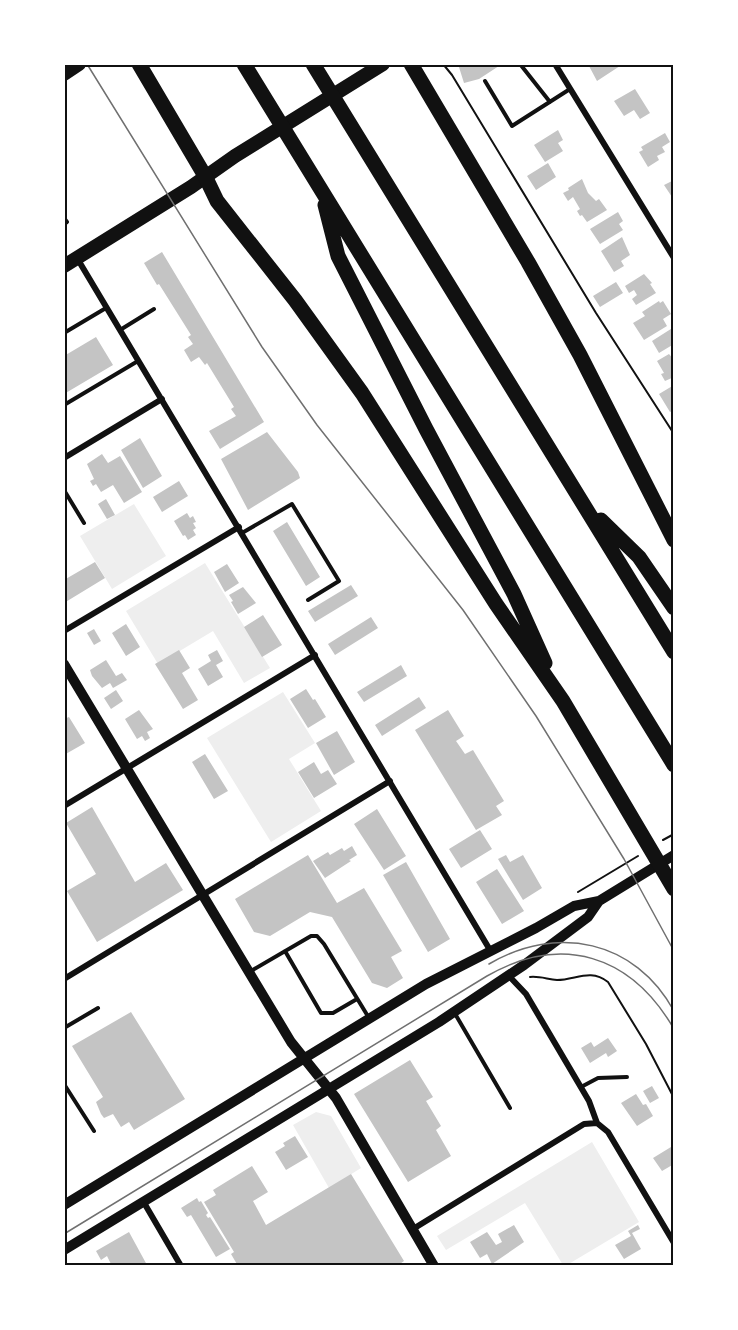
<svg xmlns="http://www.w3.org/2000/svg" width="738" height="1330" font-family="Mulish,sans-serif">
<rect width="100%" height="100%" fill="#fff"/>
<path fill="#eee" d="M 134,504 L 166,556 L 112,589 L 80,536 Z
M 205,563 L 270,668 L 244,683 L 213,631 L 158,664 L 126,611 Z
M 283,692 L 315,743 L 289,759 L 321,811 L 271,842 L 207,738 Z
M 316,1112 L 331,1116 L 361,1168 L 329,1188 L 293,1125 Z
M 592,1142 L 639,1222 L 567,1265 L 563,1265 L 525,1203 L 446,1250 L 437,1236 Z"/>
<path fill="#c4c4c4" d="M 458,64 L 502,64 L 479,79 L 464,83 Z
M 592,64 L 623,64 L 597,81 L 589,66 Z
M 635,89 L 650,113 L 640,119 L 634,110 L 624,116 L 614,101 Z
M 558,130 L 563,140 L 558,143 L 563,151 L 545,162 L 534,145 Z
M 665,133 L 670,142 L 662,147 L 665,152 L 657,156 L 659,160 L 648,167 L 639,152 L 643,150 L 641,147 Z
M 548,163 L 556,177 L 536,190 L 527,176 Z
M 582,179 L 588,193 L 596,201 L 599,199 L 607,210 L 587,222 L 582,215 L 580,216 L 577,211 L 580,209 L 573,197 L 568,201 L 563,193 L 569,190 L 568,188 Z
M 674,180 L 674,200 L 664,185 Z
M 618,212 L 623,221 L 619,224 L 623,230 L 600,244 L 590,229 Z
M 622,237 L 630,255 L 621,261 L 624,266 L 614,272 L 601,251 Z
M 162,252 L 264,422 L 220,449 L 209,431 L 236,416 L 231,409 L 234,407 L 207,363 L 205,365 L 199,357 L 191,362 L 184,350 L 193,344 L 188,337 L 191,335 L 159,284 L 157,285 L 144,263 Z
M 644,274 L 652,283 L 650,284 L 656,293 L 636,305 L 632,299 L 637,295 L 634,290 L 629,293 L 625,286 Z
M 616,282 L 623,293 L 600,307 L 593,296 Z
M 659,301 L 660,303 L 663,301 L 671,314 L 663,319 L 667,326 L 644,340 L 633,323 L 645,316 L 642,312 Z
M 674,327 L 674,344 L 659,353 L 652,341 Z
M 96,337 L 113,365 L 64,394 L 64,356 Z
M 669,354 L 674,360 L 674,377 L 665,381 L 661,374 L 664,373 L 657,361 Z
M 674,385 L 674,410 L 670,412 L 659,394 Z
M 267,432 L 298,472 L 300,478 L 248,510 L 221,459 Z
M 140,438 L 162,476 L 143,488 L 121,450 Z
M 102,454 L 108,463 L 120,456 L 142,492 L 124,503 L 113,485 L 101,492 L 96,484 L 93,486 L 90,481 L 94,479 L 87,464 Z
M 179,481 L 188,496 L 162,512 L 153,497 Z
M 106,499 L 115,515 L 107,519 L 98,504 Z
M 187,513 L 190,518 L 193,516 L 196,522 L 193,523 L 196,528 L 193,530 L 196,535 L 188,540 L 185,535 L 183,536 L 174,521 Z
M 287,522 L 320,577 L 306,586 L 273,531 Z
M 95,562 L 105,578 L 64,603 L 64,580 Z
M 227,564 L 239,583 L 225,592 L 214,572 Z
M 351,585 L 358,596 L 315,622 L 308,611 Z
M 243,587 L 256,603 L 238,614 L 231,602 L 233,601 L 229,595 Z
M 263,615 L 282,645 L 262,657 L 244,627 Z
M 371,617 L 378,628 L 335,655 L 328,644 Z
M 126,624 L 140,647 L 126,656 L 112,633 Z
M 94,629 L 101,641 L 94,645 L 87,633 Z
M 179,650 L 190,668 L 182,673 L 198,700 L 183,709 L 155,664 Z
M 217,650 L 223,661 L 216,665 L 223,677 L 208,686 L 198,669 L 211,661 L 208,655 Z
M 106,660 L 116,676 L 122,673 L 127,680 L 113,688 L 110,683 L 102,688 L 92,676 L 90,670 Z
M 401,665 L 407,676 L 364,702 L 357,692 Z
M 306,689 L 313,700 L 315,699 L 326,717 L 308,728 L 290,699 Z
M 116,690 L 123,701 L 111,709 L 104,698 Z
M 419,697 L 426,708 L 382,736 L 375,725 Z
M 139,710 L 153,729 L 147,732 L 150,738 L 145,741 L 142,736 L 137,739 L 125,719 Z
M 448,710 L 464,736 L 456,741 L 465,754 L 473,750 L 504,801 L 496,806 L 502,815 L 476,830 L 415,730 Z
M 69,717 L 85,743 L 64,755 L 64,719 Z
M 337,731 L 355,762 L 334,775 L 316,743 Z
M 205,754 L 228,791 L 214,799 L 192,762 Z
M 314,762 L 321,774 L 328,770 L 337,784 L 314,798 L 298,772 Z
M 92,807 L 135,882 L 166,863 L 183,890 L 97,942 L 67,891 L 96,874 L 66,823 Z
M 377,809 L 406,856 L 384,870 L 354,824 Z
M 480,830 L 492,849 L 461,868 L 449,849 Z
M 352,846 L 357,855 L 349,860 L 351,861 L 325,878 L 313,861 L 328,852 L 330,855 L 342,848 L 344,851 Z
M 308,855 L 337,903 L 364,888 L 402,951 L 391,957 L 403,978 L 387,988 L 372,983 L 332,917 L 310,912 L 270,936 L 254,932 L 235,899 Z
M 506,855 L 510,862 L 523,855 L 542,888 L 523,900 L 498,859 Z
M 406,862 L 450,939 L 428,952 L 383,875 Z
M 497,869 L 524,911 L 502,924 L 476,882 Z
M 131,1012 L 185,1099 L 134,1130 L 129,1122 L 121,1127 L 113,1114 L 104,1118 L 101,1114 L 96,1102 L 103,1097 L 72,1046 Z
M 608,1038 L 617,1051 L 608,1057 L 606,1053 L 590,1063 L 581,1048 L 591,1042 L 594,1047 Z
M 410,1060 L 433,1097 L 426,1101 L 441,1126 L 436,1130 L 451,1156 L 408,1182 L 354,1094 Z
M 652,1086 L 659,1098 L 650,1103 L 643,1091 Z
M 636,1094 L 643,1105 L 646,1104 L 653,1116 L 637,1126 L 621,1103 Z
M 295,1136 L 308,1157 L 286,1170 L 275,1152 L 285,1146 L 283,1143 Z
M 671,1147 L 674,1151 L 674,1164 L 662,1171 L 653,1158 Z
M 252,1166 L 268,1192 L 253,1201 L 266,1225 L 351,1174 L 404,1261 L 397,1266 L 238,1266 L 231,1254 L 234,1252 L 204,1202 L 216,1195 L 213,1190 Z
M 197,1198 L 199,1202 L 201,1201 L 208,1213 L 206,1215 L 208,1218 L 210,1217 L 230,1249 L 216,1257 L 191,1215 L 187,1217 L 181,1208 Z
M 514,1225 L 524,1242 L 492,1264 L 487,1254 L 480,1258 L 470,1242 L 487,1232 L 496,1245 L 502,1242 L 498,1234 Z
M 638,1225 L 640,1229 L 632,1233 L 641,1249 L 624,1259 L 615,1245 L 631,1236 L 628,1231 Z
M 129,1232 L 147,1265 L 112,1266 L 107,1256 L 101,1260 L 96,1251 Z"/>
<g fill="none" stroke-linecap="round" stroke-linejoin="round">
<path stroke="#111" stroke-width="2" d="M 443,64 L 452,75 L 596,313 L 674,434
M 663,840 L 674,834
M 578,892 L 638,856
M 530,977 C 539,976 547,979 557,980 C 576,980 590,968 608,982 L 646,1044 L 674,1098"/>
<path stroke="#111" stroke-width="4" d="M 520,64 L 550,102
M 485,81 L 512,126 L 570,89
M 64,218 L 67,222 L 64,224
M 120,330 L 154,309
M 64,333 L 106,308
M 64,405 L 138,361
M 64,490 L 84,523
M 242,533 L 292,504 L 339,581 L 308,600
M 285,951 L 321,1013 L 333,1013 L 357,999
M 251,971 L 311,936 L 317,936 L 324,944 L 369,1018
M 454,1012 L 510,1108
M 64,1028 L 98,1008
M 64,1084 L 94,1131
M 581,1087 L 598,1078 L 627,1077"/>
<path stroke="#111" stroke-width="6" d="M 555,64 L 674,258
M 77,258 L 490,950
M 64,458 L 162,399
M 64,631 L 239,527
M 64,806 L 315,655
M 508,975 L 526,994 L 589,1101 L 597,1123 L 608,1132 L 674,1243
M 64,979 L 390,781
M 143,1201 L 181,1266
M 413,1229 L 584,1124 L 597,1123"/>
<path stroke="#111" stroke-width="10" d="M 64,664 L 291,1042 L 336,1098 L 434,1266
M 64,1205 L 426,984 L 536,928 L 574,906 L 599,901 L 674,855
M 64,1250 L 439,1022 L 524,965 L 588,917 L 599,901"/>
<path stroke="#111" stroke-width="14" d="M 64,74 L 79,64
M 64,266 L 191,187 L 235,156 L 383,64"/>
<path stroke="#111" stroke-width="15" d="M 139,64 L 205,176 L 217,201 L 295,300 L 362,393 L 496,604 L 563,701 L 674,889
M 244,64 L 674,765
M 313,64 L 674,652
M 411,64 L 528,262 L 580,355 L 674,540
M 325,205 L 338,256 L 426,429 L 514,594 L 545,663
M 601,520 L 639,557 L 674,608"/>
<path stroke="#707070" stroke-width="1.5" d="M 87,64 L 262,347 L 317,425 L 463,610 L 536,716 L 624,859 L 674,951
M 489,964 C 557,924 635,940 674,1011
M 64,1234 L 487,976 C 562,933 631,955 674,1029"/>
</g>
<rect width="738" height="1330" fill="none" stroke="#ffffff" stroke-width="132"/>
<rect x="66" y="66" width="606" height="1198" fill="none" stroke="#111" stroke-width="2"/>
</svg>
